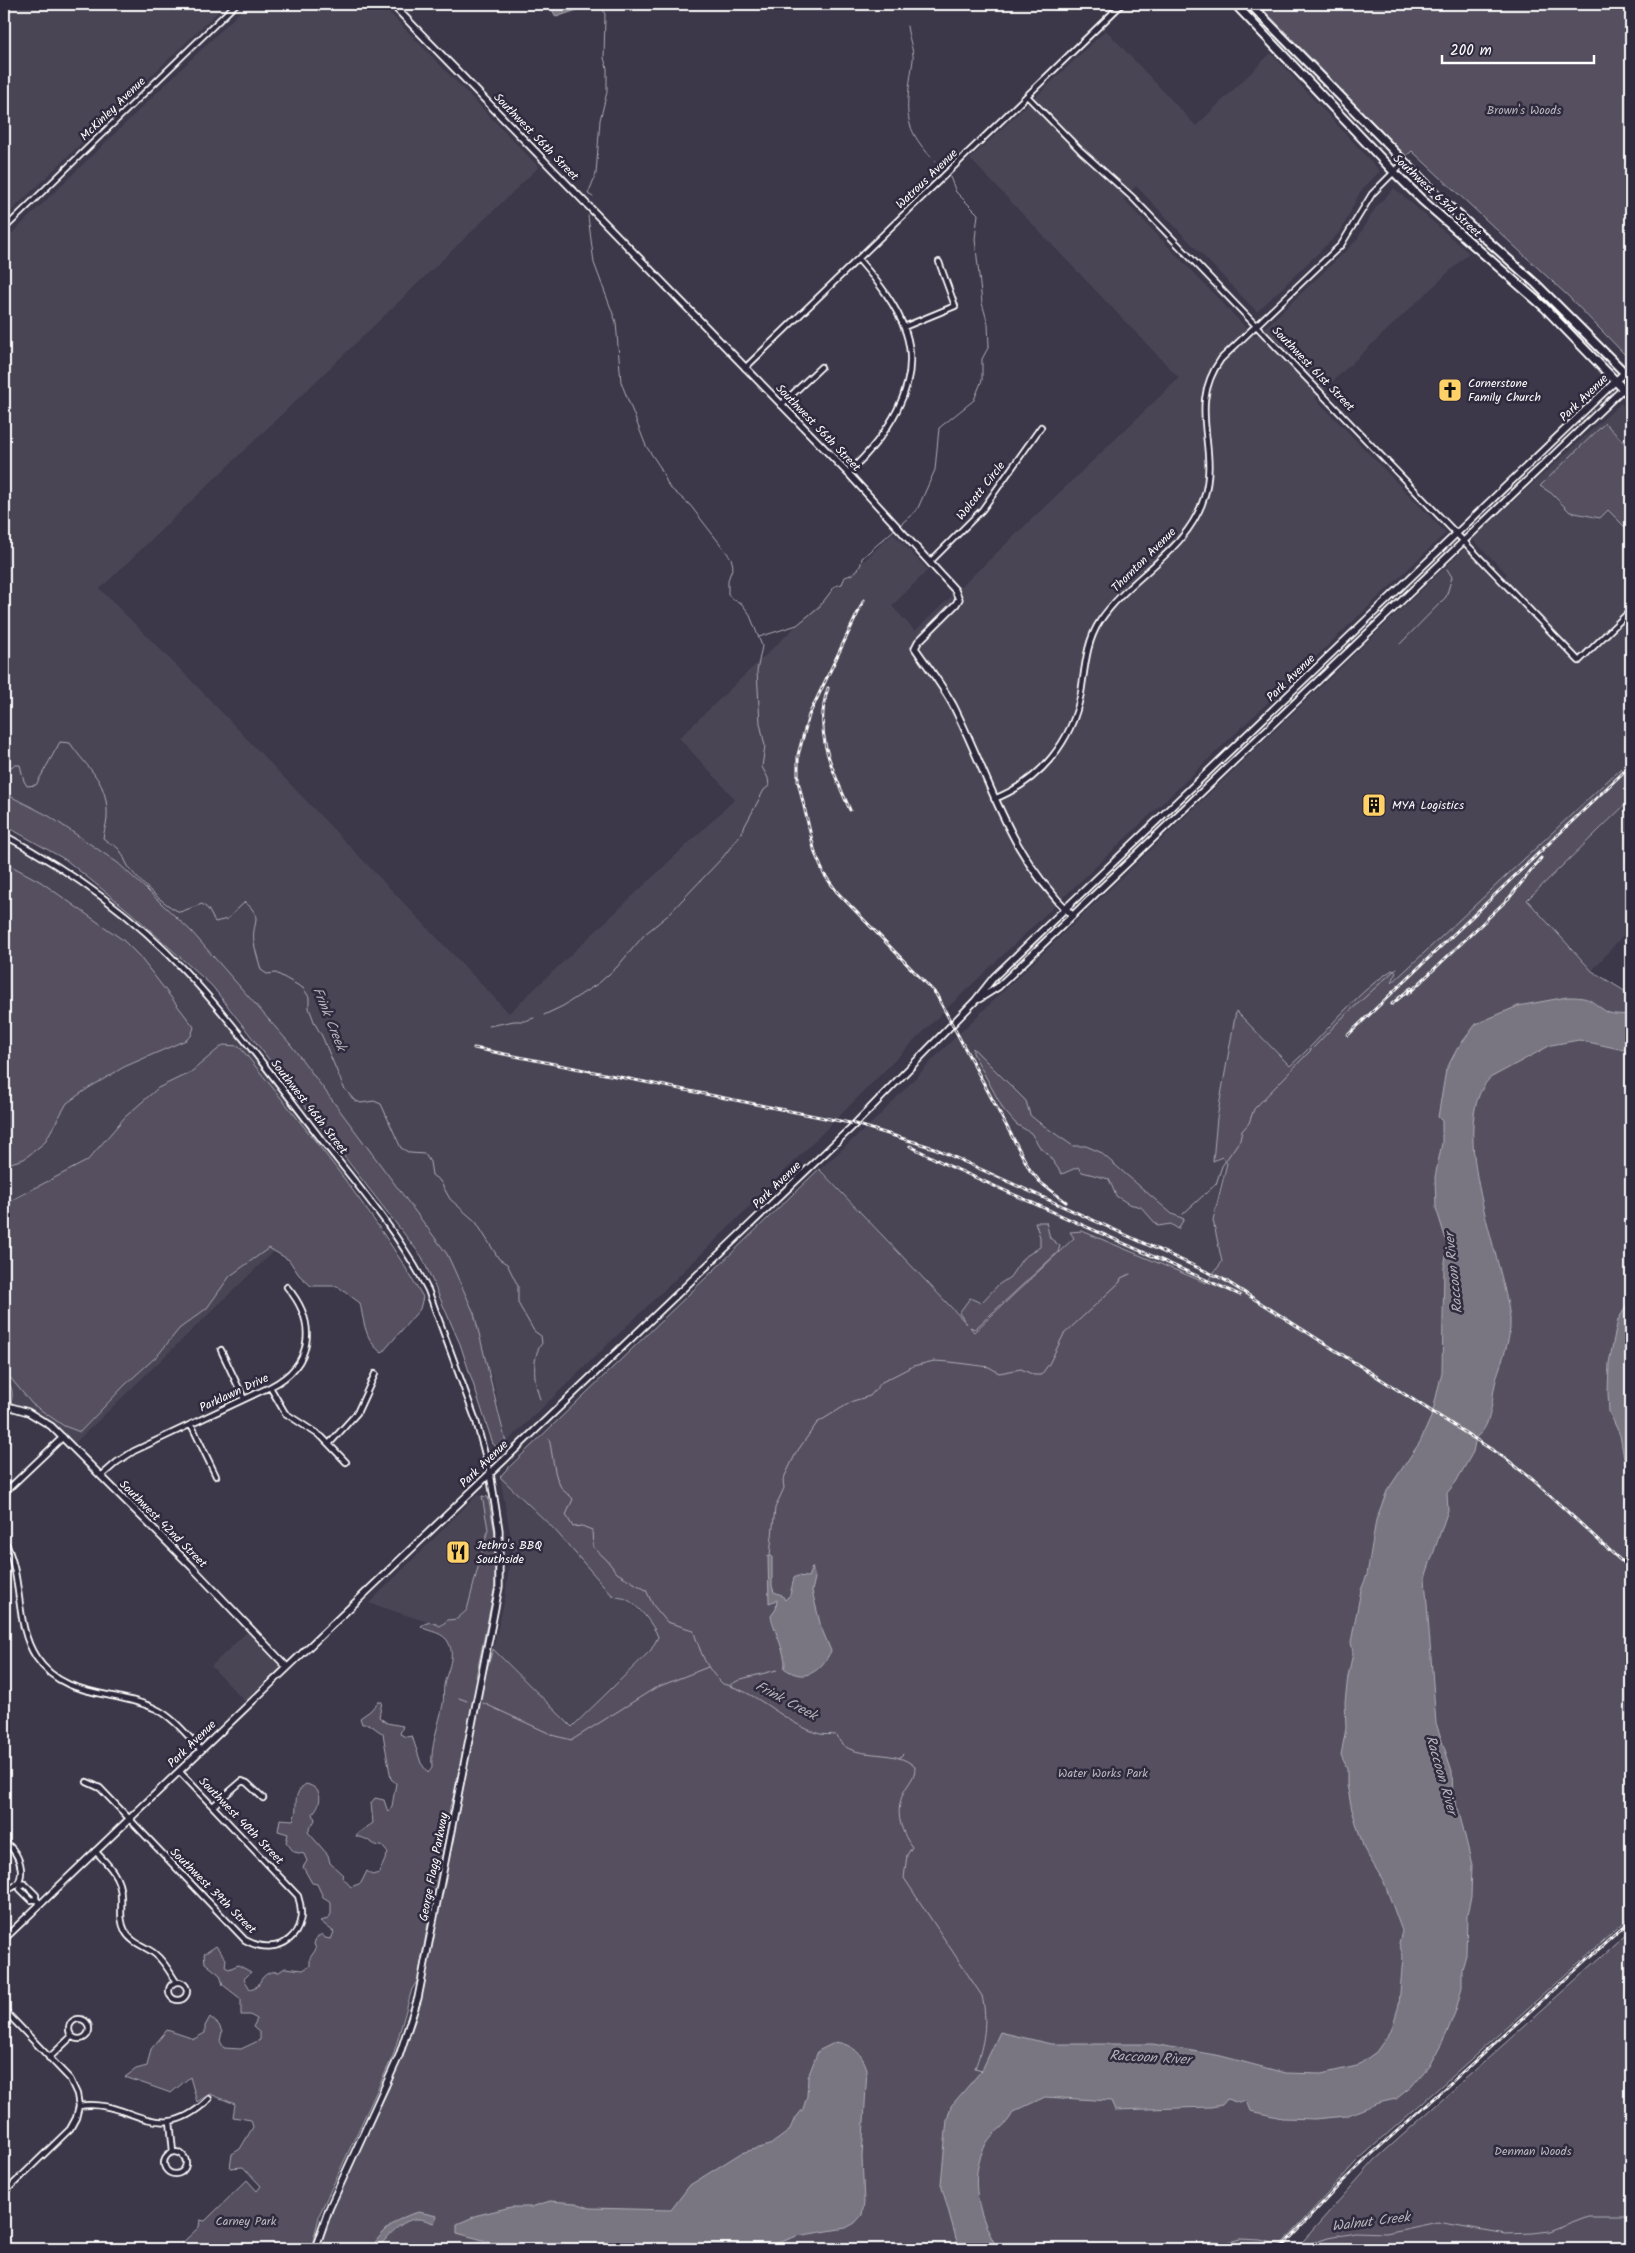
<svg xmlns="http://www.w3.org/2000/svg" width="1635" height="2253" font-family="Kalam,sans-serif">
<rect width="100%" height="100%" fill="#3c3749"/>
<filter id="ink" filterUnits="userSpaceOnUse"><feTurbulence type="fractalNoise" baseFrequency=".02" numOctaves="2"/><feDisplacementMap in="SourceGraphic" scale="10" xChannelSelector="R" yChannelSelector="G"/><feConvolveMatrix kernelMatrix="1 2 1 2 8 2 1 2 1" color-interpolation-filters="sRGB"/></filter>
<g filter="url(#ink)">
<path fill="#494455" d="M 4,4 L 226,4 L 4,218 Z
M 248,4 L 381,4 L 539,167 L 100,589 L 188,677 L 509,1013 L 735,799 L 679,738 L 893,533 L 928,570 L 892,606 L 915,631 L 1179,378 L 970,159 L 1106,30 L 1196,126 L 1271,53 L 1380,171 L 1360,192 L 1341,231 L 1257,312 L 1136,186 L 1123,199 L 1255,337 L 1356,241 L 1376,207 L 1394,188 L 1469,253 L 1315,398 L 1446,533 L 941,1014 L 722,1234 L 506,1443 L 492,1376 L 377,1163 L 291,1045 L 191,931 L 118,863 L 49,816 L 4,793 L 4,241 Z
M 1621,403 L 1631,415 L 1631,778 L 1621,768 L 1273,1096 L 1233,1145 L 1221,1180 L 1213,1220 L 1222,1262 L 1206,1283 L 1082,1231 L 974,1332 L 820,1169 L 877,1118 L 943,1049 L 1465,548 L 1497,583 L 1507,574 L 1472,539 Z
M 1631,799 L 1631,926 L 1592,971 L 1527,900 Z
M 4,835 L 95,891 L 164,949 L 206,995 L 351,1177 L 72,1446 L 40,1418 L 4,1405 Z
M 500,1477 L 665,1636 L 572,1727 L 493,1649 L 505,1598 L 512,1544 Z
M 477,1495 L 482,1496 L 488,1529 L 461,1633 L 369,1603 Z
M 250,1629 L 287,1667 L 248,1705 L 211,1666 Z"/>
<path fill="#555060" stroke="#aaa8b0" d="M 1258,4 L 1631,4 L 1631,361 L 1568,296 L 1412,151 L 1406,156 Z
M 1605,423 L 1631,450 L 1631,533 L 1608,510 L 1600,518 L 1570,512 L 1551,493 L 1540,486 Z
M 1621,768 L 1631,778 L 1631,799 L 1527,900 L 1592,971 L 1631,995 L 1631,1916 L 1357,2161 L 1277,2249 L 319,2249 L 337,2198 L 389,2088 L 415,2021 L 482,1685 L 493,1649 L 572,1727 L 651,1650 L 658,1637 C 654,1625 638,1605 626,1599 C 620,1597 616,1598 611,1594 L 554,1529 L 500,1477 L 504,1472 L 819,1169 L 967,1324 L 959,1313 L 970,1298 L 981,1303 L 998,1285 L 1010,1277 L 1023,1258 L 1040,1247 L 1040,1237 L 1035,1222 L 1046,1222 L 1050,1238 L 1060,1246 L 1058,1252 L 977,1327 L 975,1329 L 970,1327 L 974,1332 L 1074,1238 L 1070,1232 L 1082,1231 L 1206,1283 L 1222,1262 L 1213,1220 L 1227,1163 L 1222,1157 L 1213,1161 L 1217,1118 L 1236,1011 L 1290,1066 C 1325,1036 1352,995 1392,970 L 1396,972 L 1392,983 Z
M 4,793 L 49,816 L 118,863 L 191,931 L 291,1045 L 447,1254 L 474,1313 L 506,1443 L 499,1449 L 493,1444 L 460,1344 L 422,1257 L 212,986 L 129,911 L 66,860 L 4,825 Z
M 4,862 L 41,882 L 123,940 L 139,956 L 194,1027 L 191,1036 L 186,1040 L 124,1067 L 87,1089 L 67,1103 L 44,1143 L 24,1159 L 4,1165 Z
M 223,1045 L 239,1046 C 304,1127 371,1206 423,1297 L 420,1309 L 382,1353 C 365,1341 364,1322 360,1303 L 337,1286 L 311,1286 L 299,1275 L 289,1260 L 269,1248 L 230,1276 L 207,1308 L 179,1329 L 158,1355 L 125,1385 L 80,1432 L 64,1426 L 32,1404 L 4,1370 L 4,1204 L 87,1161 L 125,1117 L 158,1088 L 191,1072 Z
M 973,1048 L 1026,1101 L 1030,1115 L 1037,1121 L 1073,1146 L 1086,1146 L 1100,1152 L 1172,1214 L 1184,1219 L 1178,1229 L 1171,1224 L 1158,1226 L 1141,1207 L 1129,1204 L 1116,1196 L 1109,1179 L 1082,1172 L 1078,1167 L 1062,1174 L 1047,1153 L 1041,1149 L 1031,1133 L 1016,1124 L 1003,1109 L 973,1053 Z
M 4,1377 C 13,1387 14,1393 10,1406 L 4,1405 Z
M 482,1496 L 488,1497 L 495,1533 L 495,1586 L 476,1677 L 478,1679 L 455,1792 L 450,1807 L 446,1848 L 430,1912 L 418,1980 L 412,1989 L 393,2056 L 320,2213 L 311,2249 L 176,2249 L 199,2227 L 200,2220 L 205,2221 L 247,2180 L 257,2191 L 261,2186 L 243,2167 L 230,2168 L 232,2154 L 240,2149 L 253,2127 L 251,2120 L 233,2117 L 235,2104 L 210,2094 L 197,2102 L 190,2077 L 171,2093 L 125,2077 L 136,2069 L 147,2066 L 151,2049 L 167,2030 L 194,2039 L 205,2033 L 205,2026 L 210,2017 L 219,2025 L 222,2032 L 220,2041 L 224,2048 L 241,2049 L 260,2040 L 260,2033 L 253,2027 L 257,2019 L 250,2015 L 241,2015 L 241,1999 L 223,1985 L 220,1975 L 205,1963 L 204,1954 L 216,1946 L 226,1959 L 225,1967 L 229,1969 L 238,1965 L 251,1972 L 244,1979 L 250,1989 L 258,1986 C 261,1977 268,1970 279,1972 L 285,1968 L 303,1970 L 310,1966 L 310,1958 L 316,1949 L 314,1944 L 316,1938 L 322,1934 L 325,1938 L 331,1939 L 334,1932 L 320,1921 L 328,1919 L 331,1914 L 331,1902 L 323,1897 L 317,1884 L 312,1883 L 303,1867 L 307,1861 L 304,1854 L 294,1852 L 286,1842 L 288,1834 L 278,1831 L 280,1819 L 293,1820 C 300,1806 290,1795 306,1784 C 323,1788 323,1802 313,1813 L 315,1820 L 308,1832 L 328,1855 L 330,1863 L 343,1875 L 342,1877 L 351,1887 L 361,1883 L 367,1871 L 372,1875 L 379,1873 L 388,1853 L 382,1846 C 373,1847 367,1836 356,1837 L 358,1833 L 373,1823 L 371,1803 L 375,1798 L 384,1800 L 388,1812 L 392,1806 L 396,1783 L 391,1779 L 383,1734 L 369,1724 L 362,1724 L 360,1718 L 370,1711 L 378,1702 L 382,1702 L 379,1717 L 387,1723 L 403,1726 L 400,1734 L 406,1737 L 412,1736 L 421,1763 L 428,1773 L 432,1768 C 430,1746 439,1725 443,1704 C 444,1698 443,1690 444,1685 C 447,1670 457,1655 447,1640 C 439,1630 426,1632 421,1626 C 428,1621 433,1622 440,1626 L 448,1620 L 457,1619 L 467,1610 L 488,1529 Z
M 1631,1930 L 1631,2249 L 1296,2249 L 1375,2160 Z"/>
<path fill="#797682" stroke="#afadb4" d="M 549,4 L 595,4 L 556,17 Z
M 1567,997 C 1592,997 1588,1000 1607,1012 C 1613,1015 1624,1014 1631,1015 L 1631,1061 L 1624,1050 L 1579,1040 L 1551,1045 L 1490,1078 C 1444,1126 1504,1260 1510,1319 C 1512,1342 1498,1366 1494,1389 C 1492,1404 1490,1429 1476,1437 L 1473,1452 L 1456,1482 L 1447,1493 L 1448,1510 L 1425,1578 L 1436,1723 L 1452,1771 L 1453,1797 L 1459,1811 L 1472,1865 L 1471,1897 L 1467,1914 L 1466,1955 L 1462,1969 L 1462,1987 L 1456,2010 L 1446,2035 L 1429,2066 L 1411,2087 L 1396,2099 L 1378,2103 L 1346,2116 L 1315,2119 L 1282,2118 L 1250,2111 L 1246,2101 L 1239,2103 L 1227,2099 L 1222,2105 L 1211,2107 L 1115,2110 L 1111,2101 L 1045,2097 L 1013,2112 C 1008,2126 993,2131 986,2144 C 967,2178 979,2218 998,2249 L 959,2249 L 941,2184 L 947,2120 L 951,2106 L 982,2070 L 1000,2032 L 1051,2044 L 1153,2044 L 1221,2056 L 1285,2073 L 1321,2074 L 1357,2066 L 1376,2052 L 1391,2031 L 1399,2005 L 1403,1956 L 1399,1943 L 1402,1931 L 1384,1882 L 1364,1849 L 1352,1810 L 1347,1785 L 1347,1768 L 1341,1755 L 1346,1728 L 1345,1702 L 1348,1676 L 1353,1653 L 1351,1642 L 1361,1590 L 1367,1575 L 1376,1520 L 1387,1491 L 1420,1442 L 1432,1415 L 1442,1372 L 1444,1267 L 1448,1246 L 1436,1208 L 1435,1177 L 1442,1143 L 1442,1121 L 1438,1117 L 1446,1070 L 1457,1049 L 1476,1024 L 1518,1006 Z
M 1631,1284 L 1631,1475 L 1625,1464 L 1620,1435 L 1609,1412 L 1608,1393 L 1609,1363 L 1614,1338 L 1618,1320 L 1627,1305 Z
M 768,1556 L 772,1556 L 772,1586 L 774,1592 L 782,1595 L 785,1600 L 790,1595 L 794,1578 L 797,1576 L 808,1577 L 812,1567 L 815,1578 L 812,1591 L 821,1627 L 831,1651 C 821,1671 805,1684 784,1668 C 789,1660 773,1628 771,1616 L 776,1609 L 777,1600 L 769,1603 Z
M 836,2042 C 853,2045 862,2053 867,2069 L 862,2157 L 864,2203 L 862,2215 L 855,2223 L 846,2228 L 797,2236 L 763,2249 L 510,2249 L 505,2246 L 457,2233 L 457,2224 L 478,2215 L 511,2207 L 531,2207 L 550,2201 L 576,2203 L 590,2208 L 671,2210 L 690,2185 L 741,2153 L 770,2145 L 789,2131 L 794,2120 L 803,2109 L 807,2096 L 808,2077 L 818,2051 Z
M 419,2212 L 437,2216 L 434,2223 C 429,2222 424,2219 419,2219 C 402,2218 387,2237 378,2249 L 370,2249 C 383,2231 396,2217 419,2212 Z"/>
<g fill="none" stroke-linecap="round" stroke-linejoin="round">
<path stroke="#afadb4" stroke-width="1" d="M 907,26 C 908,37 914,49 913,60 C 905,116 900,128 944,170
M 593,197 L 588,194 L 596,174 L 600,120 L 607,92 L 607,68 L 604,58 L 605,15 L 602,4
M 901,524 L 917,510 L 935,470 L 939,428 L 974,400 L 982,380 L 982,359 L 989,346 L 988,324 L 982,303 L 975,239 L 978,214 L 956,192 L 950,177
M 759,637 L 797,625 L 820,606 L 835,586 L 842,584 L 845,577 C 855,574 861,569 862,558 L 894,530
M 1400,644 L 1446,597 L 1452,577 L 1447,569
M 4,772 L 14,765 L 20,765 L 24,781 L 27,786 L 36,785 L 60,742 L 70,743 C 89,771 109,781 107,819 C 106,826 104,831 103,838 C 107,842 115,845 119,849 C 123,854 125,861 128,866 C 138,881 165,906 180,912 L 202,904 L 208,909 L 215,922 L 227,919 L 245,902 C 265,919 251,922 254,942 C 255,951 259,961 261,970 L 267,974 L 276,973 L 303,988 L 309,997 L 309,1008 L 315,1024 L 322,1036 L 344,1088 L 354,1100 L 361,1103 L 374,1101 L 381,1104 L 401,1148 L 410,1153 L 425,1154 L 430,1162 L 432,1175 L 440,1181 L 450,1199 L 476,1222 L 499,1259 L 507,1264 L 518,1286 L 518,1303 L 534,1331 L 541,1336 L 542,1343 C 531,1357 534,1383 540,1399
M 544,1015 L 563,1006 L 599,983 L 617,967 L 645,934 L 667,916 L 723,857 L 740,835 L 764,790 L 769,786 L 768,778 L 762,767 L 765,746 L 760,723 L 757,671 L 762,646 L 749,613 L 741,603 L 732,599 L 728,594 L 728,580 L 733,566 L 731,558 L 690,505 L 669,487 L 660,467 L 646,446 L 621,382 L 616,322 L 594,263 L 588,216
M 489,1026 L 514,1021 L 525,1021 L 534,1018
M 1183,1214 L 1216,1184 L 1222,1166 L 1240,1140 L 1242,1131 L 1249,1123 L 1254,1109 L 1340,1020 L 1397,968
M 549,1439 C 553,1452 553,1480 564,1491 C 567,1494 570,1495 573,1499 L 566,1515 L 573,1527 L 582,1526 L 592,1530 L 593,1547 L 606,1559 L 617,1573 L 646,1590 L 653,1605 L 667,1622 L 693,1630 C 701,1652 705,1668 723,1684 C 759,1692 785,1724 820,1734 C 824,1735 831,1734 835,1735 C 838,1737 840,1742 842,1744 C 859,1760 896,1748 915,1767 C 915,1776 911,1780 906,1788 C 894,1808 899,1829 912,1847 L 907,1855 L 904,1878 L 982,1996 C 988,2021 984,2045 975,2068 L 982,2070
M 770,1555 L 775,1508 L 784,1488 L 783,1480 L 796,1453 L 817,1423 L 853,1401 L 870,1396 L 882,1382 L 913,1366 L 934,1361 L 950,1362 L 989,1367 L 999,1373 L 1021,1369 L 1034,1375 L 1041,1375 L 1049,1364 L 1064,1334 L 1120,1282 L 1121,1278 L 1130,1274
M 730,1685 L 741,1679 L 777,1670
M 459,1698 L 467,1701
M 483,1703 L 555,1736 L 572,1740 L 655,1688 L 708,1667
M 899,1758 L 903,1754
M 1163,2249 L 1166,2249
M 1173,2249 C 1185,2240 1201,2250 1213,2242 L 1222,2244 L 1240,2239 L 1260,2240 L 1297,2248 L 1328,2237 L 1355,2232 L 1386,2233 L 1438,2222 L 1506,2234 L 1532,2233 L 1549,2231 L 1588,2216 L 1625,2216 L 1631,2213"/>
<g stroke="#fff" stroke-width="8">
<path id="street" d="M 1027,96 L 1081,151 L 1133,198 L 1579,661 L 1631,610
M 4,229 L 236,4
M 904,327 L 955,306 L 939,262
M 745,368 L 1122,4
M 781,405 L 821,367
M 848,473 C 885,438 923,386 906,333 C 897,305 878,282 859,260
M 930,562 L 982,510 L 1041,427
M 994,799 C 1040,781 1072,742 1081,693 C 1085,668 1086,642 1100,621 C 1130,576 1187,552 1204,498 C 1220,446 1186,408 1221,359 L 1341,245 L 1372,194 L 1404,162
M 4,835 C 71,871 133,915 185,971 C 234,1023 277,1082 321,1139 C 359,1187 400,1235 428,1290 L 476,1421 L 490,1473
M 221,1350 L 244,1399
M 270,1387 L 285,1413 L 322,1437 L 346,1462
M 191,1424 L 216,1476
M 329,1444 L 357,1413 L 375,1374
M 101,1476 L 117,1462 L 134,1451 L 270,1387 C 314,1365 317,1322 287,1287
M 4,1493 L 63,1437
M 4,1540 C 24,1576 14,1624 36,1657 C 64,1700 115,1689 156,1709 C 173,1717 187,1735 201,1750
M 87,1782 L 100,1788 L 245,1940 C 279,1959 311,1934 298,1896 L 179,1771
M 213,1806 L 242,1781 L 247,1783 L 263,1798
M 4,1842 C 22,1852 31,1887 4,1890
M 95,1851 C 108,1864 121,1877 121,1897 C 122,1909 119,1919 125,1931 C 131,1943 145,1946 155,1954 C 164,1961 170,1972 176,1982
M 18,1883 L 25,1884 L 36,1895 L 36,1899 L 40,1904
M 21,1885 L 20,1889 L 31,1900 L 36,1899
M169 1991a9 9 0 1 1 18 0a9 9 0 1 1-18 0Z
M 4,2010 L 70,2079 L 77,2094 L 79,2106
M69 2029a10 10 0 1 1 20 0a10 10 0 1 1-20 0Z
M 49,2058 L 72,2036
M 170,2121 L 173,2152
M164 2163a11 11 0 1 1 22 0a11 11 0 1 1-22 0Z
M 4,2193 L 70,2129 L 76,2118 L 79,2106 C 130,2097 157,2150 209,2099"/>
</g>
<g stroke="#fff" stroke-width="9">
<path id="secondary" d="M 392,4 L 848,473 L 955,590 L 959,599 L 956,604 L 918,642 L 915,648 C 928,667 942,685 953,705 C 992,782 1007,853 1072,915
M 979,999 L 998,987 L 1631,381
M 4,1405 L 28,1412 L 51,1426 L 192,1567 L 287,1667
M 4,1939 L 855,1124 L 975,1001 L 994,977 L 1625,372
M 315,2249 L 329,2209 L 399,2056 L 418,1998 L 499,1587 L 499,1530 L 490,1473"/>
</g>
<g stroke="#fff" stroke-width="11">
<path id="primary" d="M 1235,4 L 1394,172 L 1422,200 L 1544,307 L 1631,397
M 1250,4 L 1442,200 L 1536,284 L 1631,379"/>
</g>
<use href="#street" stroke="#2f2a3d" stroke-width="4.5"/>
<use href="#secondary" stroke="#2f2a3d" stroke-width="5.5"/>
<use href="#primary" stroke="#2f2a3d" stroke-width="7"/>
<g stroke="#fff" stroke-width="3">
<path id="rail" d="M 864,600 L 809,715 L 798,755 L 798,781 L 815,853 L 824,874 L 837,892 L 936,994 L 1030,1170 L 1041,1183 L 1066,1202
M 828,688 C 813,733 832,769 850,810
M 1408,994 L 1510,897 L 1541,858
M 1392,1004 L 1411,988
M 1348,1035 L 1631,765
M 474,1048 L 855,1124 L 934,1148 L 1223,1279 L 1505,1458 L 1533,1480 L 1631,1570
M 910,1146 L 945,1164 L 1240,1295
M 1280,2249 L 1343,2181 L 1374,2152 L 1631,1920"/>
</g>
<use href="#rail" stroke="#2f2a3d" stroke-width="1" stroke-dasharray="4" stroke-linecap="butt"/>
</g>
</g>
<defs>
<g id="church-square" transform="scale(1.25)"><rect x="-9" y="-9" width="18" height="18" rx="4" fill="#ffd166" stroke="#2f2a3d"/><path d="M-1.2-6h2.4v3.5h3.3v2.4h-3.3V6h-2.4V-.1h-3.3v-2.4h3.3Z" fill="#111"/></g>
<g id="building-square" transform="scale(1.25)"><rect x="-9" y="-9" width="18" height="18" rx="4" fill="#ffd166" stroke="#2f2a3d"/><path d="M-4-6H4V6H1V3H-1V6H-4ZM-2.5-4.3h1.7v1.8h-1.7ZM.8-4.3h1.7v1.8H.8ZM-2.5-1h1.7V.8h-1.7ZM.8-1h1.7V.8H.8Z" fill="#111"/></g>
<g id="restaurant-square" transform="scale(1.25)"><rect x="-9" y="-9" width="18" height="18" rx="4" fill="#ffd166" stroke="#2f2a3d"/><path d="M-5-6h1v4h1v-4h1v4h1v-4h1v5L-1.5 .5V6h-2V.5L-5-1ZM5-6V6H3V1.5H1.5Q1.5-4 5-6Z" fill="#111"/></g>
</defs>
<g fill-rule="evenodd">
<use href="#church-square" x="1450" y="390"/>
<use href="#building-square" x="1374" y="805"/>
<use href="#restaurant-square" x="458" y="1552"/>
</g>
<g text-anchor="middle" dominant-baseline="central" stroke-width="5" stroke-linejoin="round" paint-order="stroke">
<g font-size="12" fill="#fff" stroke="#2f2a3d">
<text transform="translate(113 109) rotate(-44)">McKinley Avenue</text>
<text transform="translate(536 137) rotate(46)">Southwest 56th Street</text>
<text transform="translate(927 179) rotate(-44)">Watrous Avenue</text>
<text transform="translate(1437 196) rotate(43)">Southwest 63rd Street</text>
<text transform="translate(1313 369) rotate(46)">Southwest 61st Street</text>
<text transform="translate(1584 398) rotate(-44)">Park Avenue</text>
<text transform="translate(818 428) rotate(46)">Southwest 56th Street</text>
<text transform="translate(981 491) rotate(-52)">Wolcott Circle</text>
<text transform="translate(1144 560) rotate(-45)">Thornton Avenue</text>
<text transform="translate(1291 678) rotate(-44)">Park Avenue</text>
<text transform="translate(309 1107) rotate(52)">Southwest 46th Street</text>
<text transform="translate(777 1185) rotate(-44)">Park Avenue</text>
<text transform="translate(234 1393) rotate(-25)">Parklawn Drive</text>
<text transform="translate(484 1464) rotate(-44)">Park Avenue</text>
<text transform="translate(163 1524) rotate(45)">Southwest 42nd Street</text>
<text transform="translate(192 1744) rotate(-44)">Park Avenue</text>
<text transform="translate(241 1821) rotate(46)">Southwest 40th Street</text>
<text transform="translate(434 1867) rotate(-79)">George Flagg Parkway</text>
<text transform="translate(213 1891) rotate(45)">Southwest 39th Street</text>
</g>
<g font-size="12" fill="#bbb9bf" stroke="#2f2a3d">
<text x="1524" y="110">Brown's Woods</text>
<text x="1103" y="1773">Water Works Park</text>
<text x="1533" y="2151">Denman Woods</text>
<text x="246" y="2221">Carney Park</text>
</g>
<g font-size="12" fill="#fff" stroke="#2f2a3d" text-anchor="start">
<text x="1468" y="383">Cornerstone<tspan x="1468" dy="14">Family Church</tspan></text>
<text x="1392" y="805">MYA Logistics</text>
<text x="476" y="1545">Jethro's BBQ<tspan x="476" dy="14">Southside</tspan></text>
</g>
<g font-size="14" font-style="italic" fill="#b5b4ba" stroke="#2f2a3d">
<text transform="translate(329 1019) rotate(68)">Frink Creek</text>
<text transform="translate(1454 1273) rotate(-96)">Raccoon River</text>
<text transform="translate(786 1701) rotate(28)">Frink Creek</text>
<text transform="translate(1441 1775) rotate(74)">Raccoon River</text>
<text transform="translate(1150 2058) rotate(3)">Raccoon River</text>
<text transform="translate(1371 2222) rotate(-7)">Walnut Creek</text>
</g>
</g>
<rect width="1635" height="2253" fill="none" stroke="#2f2a3d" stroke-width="20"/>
<rect x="10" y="10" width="1615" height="2233" fill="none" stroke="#fff" stroke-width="2" filter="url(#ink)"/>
<path d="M1442 55v8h152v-8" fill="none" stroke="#ffffff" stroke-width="2.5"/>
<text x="1450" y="55" font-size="15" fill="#ffffff" stroke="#2f2a3d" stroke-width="4" paint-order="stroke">200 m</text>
</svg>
